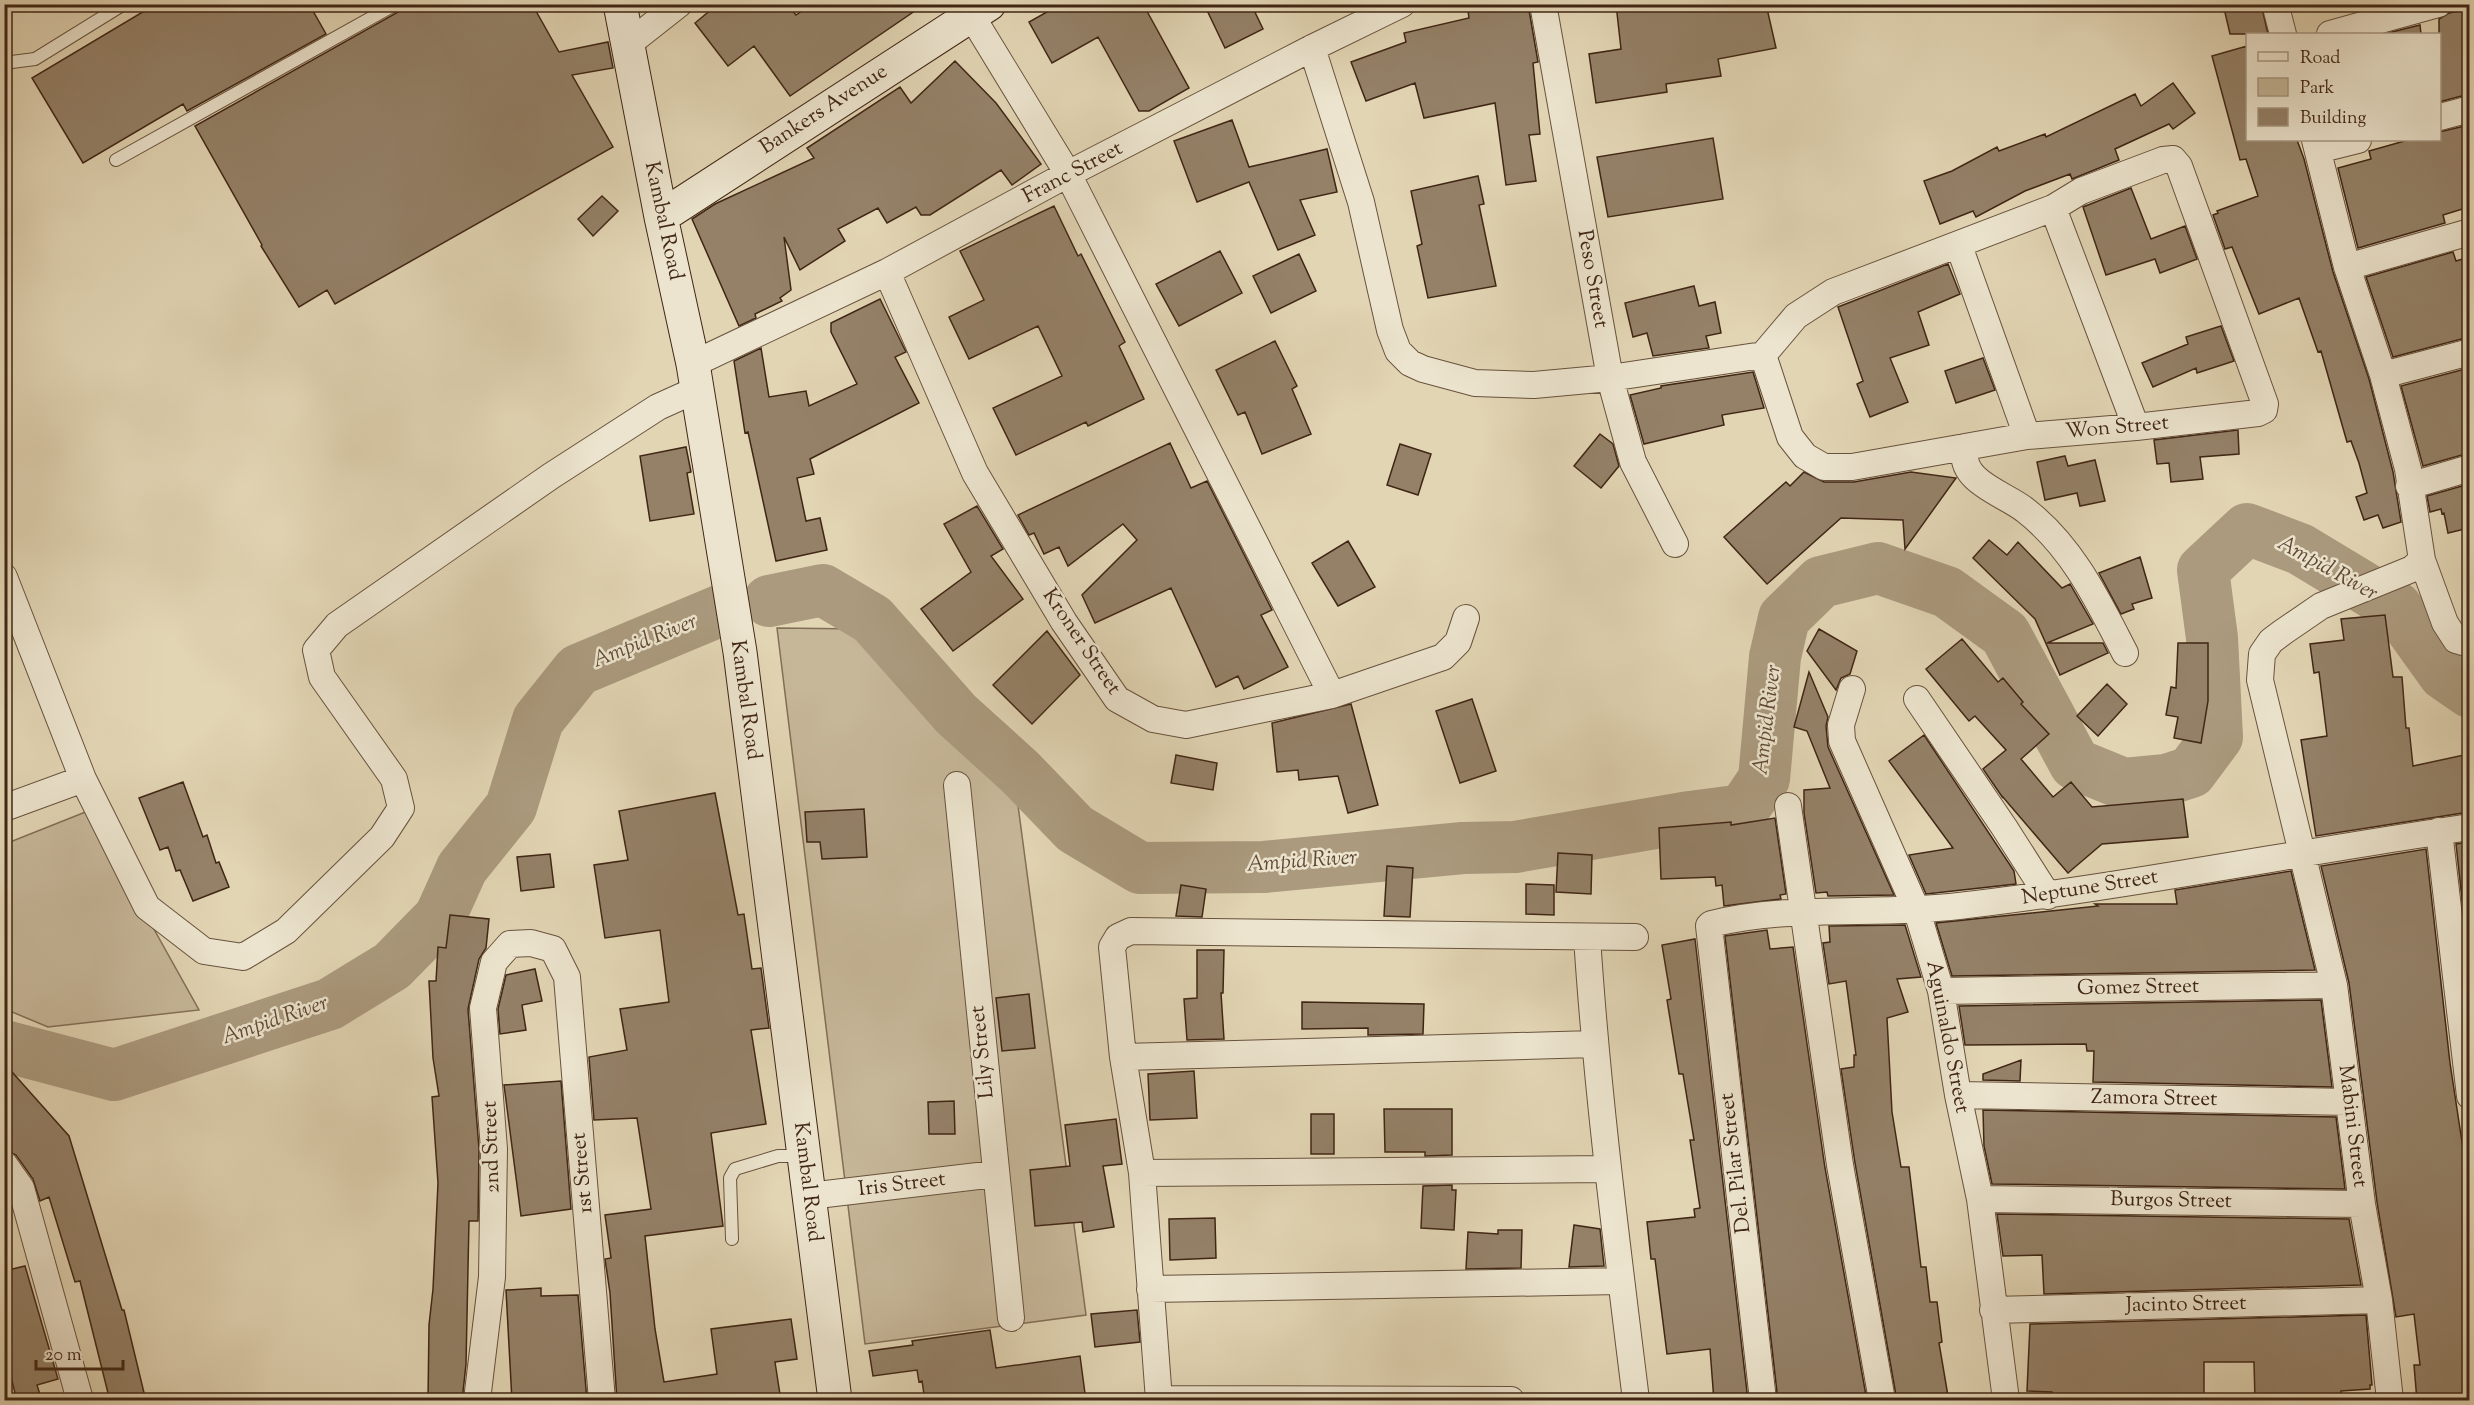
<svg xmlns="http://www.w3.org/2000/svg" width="2474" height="1405" font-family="'Sorts Mill Goudy',serif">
<rect width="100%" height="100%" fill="#e2d5b4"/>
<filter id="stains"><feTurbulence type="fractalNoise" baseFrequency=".00333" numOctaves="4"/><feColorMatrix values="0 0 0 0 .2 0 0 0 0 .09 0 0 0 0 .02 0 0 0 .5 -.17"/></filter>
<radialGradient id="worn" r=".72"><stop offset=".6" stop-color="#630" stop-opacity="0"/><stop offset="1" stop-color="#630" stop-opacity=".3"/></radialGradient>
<path fill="#c6b799" stroke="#836e57" stroke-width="1.5" d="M 777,628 L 863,629 L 1017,798 L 1086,1315 L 865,1344 Z
M 88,811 L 199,1010 L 48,1027 L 5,1009 L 5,844 Z"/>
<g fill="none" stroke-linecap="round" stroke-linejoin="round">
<path stroke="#ab9a7e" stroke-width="52" d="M 769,601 L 823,590 L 872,619 L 956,714 L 1020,772 L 1075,829 L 1140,868 L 1264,867 L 1463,848 L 1515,847 L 1690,817 L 1743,810 L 1764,779 L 1775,657 L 1784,618 L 1821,582 L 1878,568 L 1947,592 L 2005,634 L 2075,764 L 2124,784 L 2166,780 L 2191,772 L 2217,737 L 2212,638 L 2203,570 L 2247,529 L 2300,549 L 2396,607 L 2444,674 L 2470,692
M 4,1046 L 114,1075 L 330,1004 L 392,966 L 440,917 L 462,868 L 511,807 L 538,720 L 578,670 L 724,609"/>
</g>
<path fill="#948168" stroke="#402615" stroke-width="1.5" d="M 156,4 L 309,4 L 326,34 L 187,111 L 183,104 L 83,163 L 32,78 Z
M 405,4 L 532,4 L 559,52 L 608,42 L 613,68 L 572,75 L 613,147 L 335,304 L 327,290 L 299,307 L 261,246 L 262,245 L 195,126 L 400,11 Z
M 718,4 L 787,4 L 796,15 L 812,4 L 925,4 L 790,96 L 754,46 L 728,66 L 695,23 Z
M 1061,4 L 1143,4 L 1189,88 L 1149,111 L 1139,111 L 1098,37 L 1052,63 L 1029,22 Z
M 1204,4 L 1251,4 L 1263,29 L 1225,48 Z
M 1467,4 L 1528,4 L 1538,62 L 1533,63 L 1540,134 L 1529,135 L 1536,181 L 1506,185 L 1495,103 L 1424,118 L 1415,83 L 1366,101 L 1351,62 L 1406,42 L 1404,33 L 1469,18 Z
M 1616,4 L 1766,4 L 1776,48 L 1718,59 L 1721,76 L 1666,84 L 1667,92 L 1596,103 L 1589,54 L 1621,49 Z
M 2223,4 L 2261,4 L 2268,34 L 2230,34 Z
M 2469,9 L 2469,94 L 2439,102 L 2439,19 L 2449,13 Z
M 2420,25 L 2421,34 L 2384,34 Z
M 2247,46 L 2247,140 L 2297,140 L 2304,159 L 2333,272 L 2369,379 L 2393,472 L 2401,522 L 2383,528 L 2378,515 L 2364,520 L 2356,497 L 2367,493 L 2359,463 L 2351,441 L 2347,442 L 2321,351 L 2318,352 L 2299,298 L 2259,314 L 2232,247 L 2225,249 L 2213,215 L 2218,213 L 2217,211 L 2258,196 L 2246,159 L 2240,160 L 2212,56 Z
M 955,61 L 996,103 L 1041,164 L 1012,185 L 1001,170 L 930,215 L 921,215 L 916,207 L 887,223 L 878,208 L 838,229 L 845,241 L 800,270 L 784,237 L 791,290 L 780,298 L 782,301 L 755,314 L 756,318 L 739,326 L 692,219 L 715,204 L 814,158 L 807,148 L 900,87 L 911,103 Z
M 2173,83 L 2195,113 L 2173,129 L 2169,124 L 2115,149 L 2119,160 L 2072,179 L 2070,174 L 2025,191 L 1976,217 L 1973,211 L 1940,224 L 1924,181 L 1952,171 L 1997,147 L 1999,151 L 2045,134 L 2046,137 L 2135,94 L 2141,106 Z
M 1232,120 L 1249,167 L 1327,149 L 1337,192 L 1300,200 L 1315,235 L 1278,250 L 1249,182 L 1197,202 L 1174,141 Z
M 2469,125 L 2469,207 L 2443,215 L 2445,223 L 2358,248 L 2338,168 L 2371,159 L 2369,151 L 2408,140 L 2439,140 L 2439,132 Z
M 1713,138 L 1723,199 L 1608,217 L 1597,157 Z
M 1478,176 L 1484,204 L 1479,205 L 1496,286 L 1428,298 L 1417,246 L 1422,244 L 1411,191 Z
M 2131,188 L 2151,239 L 2185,226 L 2197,259 L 2160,273 L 2155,259 L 2106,275 L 2083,207 Z
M 602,196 L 618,211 L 593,236 L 578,219 Z
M 1054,206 L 1078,256 L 1081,254 L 1125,342 L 1119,346 L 1144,399 L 1088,426 L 1086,422 L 1016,455 L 993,408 L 1062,376 L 1038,326 L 969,359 L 949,317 L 984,300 L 960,251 Z
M 1220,251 L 1242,293 L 1179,326 L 1156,284 Z
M 2453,252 L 2456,261 L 2469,257 L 2469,337 L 2393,357 L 2366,277 Z
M 1299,254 L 1316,291 L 1271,313 L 1253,276 Z
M 1948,264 L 1960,294 L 1918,312 L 1929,345 L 1890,358 L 1908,402 L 1870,417 L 1857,384 L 1863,381 L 1838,307 Z
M 1694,286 L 1699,306 L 1715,302 L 1721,333 L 1706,336 L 1709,348 L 1653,356 L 1647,333 L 1633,337 L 1625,303 Z
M 880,299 L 906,352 L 895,357 L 919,403 L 810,459 L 814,474 L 797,478 L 806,521 L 820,518 L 827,550 L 776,561 L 748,432 L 745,433 L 734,361 L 761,348 L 769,397 L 806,391 L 809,406 L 857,384 L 831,332 L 831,323 Z
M 2221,326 L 2234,361 L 2197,373 L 2196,368 L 2153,387 L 2142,363 L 2188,344 L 2186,337 Z
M 1275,341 L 1297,386 L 1292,389 L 1311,434 L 1262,454 L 1245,412 L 1238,415 L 1216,370 Z
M 1983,358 L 1995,390 L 1956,403 L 1945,371 Z
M 2469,368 L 2469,453 L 2423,466 L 2401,386 Z
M 1753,372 L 1764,408 L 1722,415 L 1724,425 L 1644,444 L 1630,395 L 1661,388 L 1661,386 Z
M 2238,430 L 2239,454 L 2200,457 L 2203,479 L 2171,482 L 2169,463 L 2157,464 L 2154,440 Z
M 1600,434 L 1613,444 L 1619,466 L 1601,488 L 1574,466 Z
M 1170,443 L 1191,488 L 1207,481 L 1272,610 L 1261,615 L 1288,667 L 1244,689 L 1238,676 L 1216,687 L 1171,588 L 1095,623 L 1082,595 L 1137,540 L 1123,524 L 1068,566 L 1059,547 L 1044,554 L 1034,533 L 1029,535 L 1018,515 Z
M 1400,444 L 1431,454 L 1418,495 L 1387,485 Z
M 686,447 L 691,472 L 687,473 L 694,514 L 650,521 L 640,456 Z
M 2065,456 L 2068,466 L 2095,460 L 2105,501 L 2080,506 L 2077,493 L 2045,500 L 2037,462 Z
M 1804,472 L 1824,482 L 1854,482 L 1911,472 L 1956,478 L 1905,549 L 1903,520 L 1841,518 L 1767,584 L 1724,537 L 1786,482 L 1790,486 Z
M 2469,484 L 2469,528 L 2448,533 L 2444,513 L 2442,514 L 2441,509 L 2430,512 L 2427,496 Z
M 977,506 L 1003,549 L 991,556 L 1023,599 L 953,651 L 921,609 L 971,572 L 944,524 Z
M 1989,540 L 2007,555 L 2018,542 L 2062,588 L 2070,584 L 2093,624 L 2047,643 L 2103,643 L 2108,653 L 2060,675 L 2035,619 L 1973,558 Z
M 1348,541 L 1375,587 L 1338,606 L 1312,563 Z
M 2140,557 L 2152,598 L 2132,604 L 2134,609 L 2121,614 L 2099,573 Z
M 2385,615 L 2393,677 L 2402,677 L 2406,728 L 2409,728 L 2413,766 L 2469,754 L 2469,812 L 2316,836 L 2301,740 L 2327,736 L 2319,672 L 2314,673 L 2310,644 L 2344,640 L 2341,619 Z
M 1819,629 L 1857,651 L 1850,674 L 1841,678 L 1836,690 L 1807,651 Z
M 1047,631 L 1080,675 L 1032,724 L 993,685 Z
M 1962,639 L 1998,682 L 2003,678 L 2023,702 L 2021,704 L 2049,734 L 2021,759 L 2053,797 L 2071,782 L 2092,807 L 2183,799 L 2188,837 L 2102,844 L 2068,873 L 2002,796 L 2003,798 L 1983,769 L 2006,750 L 1975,716 L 1969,721 L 1926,669 Z
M 2178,643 L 2208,643 L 2208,701 L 2201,743 L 2174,738 L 2178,717 L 2166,715 L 2171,687 L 2176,688 Z
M 1809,672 L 1828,717 L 1826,726 L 1828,747 L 1894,895 L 1828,896 L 1827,892 L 1816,893 L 1804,813 L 1804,790 L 1830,788 L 1807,731 L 1794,727 Z
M 2107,684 L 2127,704 L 2098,736 L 2077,716 Z
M 1472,699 L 1496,771 L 1460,783 L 1436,711 Z
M 1351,704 L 1378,805 L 1348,813 L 1338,776 L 1299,780 L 1298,770 L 1277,772 L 1272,723 Z
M 1924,735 L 2014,871 L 2016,884 L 1926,894 L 1909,855 L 1953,848 L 1889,761 Z
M 1176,755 L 1217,763 L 1213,790 L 1171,783 Z
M 183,782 L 203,837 L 207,835 L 216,863 L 219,862 L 229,887 L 193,901 L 180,870 L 176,871 L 168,847 L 160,850 L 139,798 Z
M 715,793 L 738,915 L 744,914 L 752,969 L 761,968 L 769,1028 L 751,1030 L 766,1124 L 711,1133 L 723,1226 L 645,1236 L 655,1329 L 664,1382 L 717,1374 L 711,1329 L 791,1319 L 797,1359 L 775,1362 L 781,1401 L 617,1401 L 610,1293 L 605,1259 L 611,1258 L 605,1215 L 651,1209 L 637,1118 L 594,1120 L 589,1057 L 627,1050 L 620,1009 L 669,1002 L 660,930 L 605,938 L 594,865 L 628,860 L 619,811 Z
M 864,809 L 867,857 L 822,859 L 820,842 L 807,842 L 805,812 Z
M 1775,818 L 1786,894 L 1780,895 L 1781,899 L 1724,906 L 1722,885 L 1716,886 L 1715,877 L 1661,879 L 1659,828 L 1731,822 L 1731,825 Z
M 2469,842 L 2469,963 L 2456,844 Z
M 2426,849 L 2450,1063 L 2469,1188 L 2469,1401 L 2417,1401 L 2414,1365 L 2420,1365 L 2414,1314 L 2396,1317 L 2377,1202 L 2349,983 L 2321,866 Z
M 1558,853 L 1592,855 L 1591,894 L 1556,892 Z
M 550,854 L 554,887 L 521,891 L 517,857 Z
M 1387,866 L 1413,868 L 1410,917 L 1384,916 Z
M 2291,871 L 2315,970 L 1952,976 L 1936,923 L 2098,906 L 2095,904 L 2177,904 L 2175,890 Z
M 1526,884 L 1554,885 L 1554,915 L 1526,914 Z
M 1181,885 L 1206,889 L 1202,917 L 1176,916 Z
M 450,915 L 489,919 L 486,948 L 479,959 L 468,1009 L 479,1149 L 478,1221 L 469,1221 L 466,1364 L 462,1401 L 428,1401 L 429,1325 L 433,1289 L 438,1183 L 432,1097 L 439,1096 L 433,1058 L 429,981 L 436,981 L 438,947 L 446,948 Z
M 1905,925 L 1921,977 L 1897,979 L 1908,1012 L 1887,1018 L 1892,1112 L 1901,1167 L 1909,1167 L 1921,1267 L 1926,1267 L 1930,1302 L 1937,1302 L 1942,1342 L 1939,1343 L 1948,1396 L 1924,1401 L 1897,1401 L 1855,1163 L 1841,1069 L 1854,1067 L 1854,1055 L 1856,1055 L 1846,981 L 1829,984 L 1823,943 L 1830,942 L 1829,926 Z
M 1767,930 L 1770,949 L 1793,947 L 1825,1168 L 1867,1401 L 1778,1401 L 1725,936 Z
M 1695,939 L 1748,1401 L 1714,1401 L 1710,1349 L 1667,1354 L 1655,1259 L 1651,1259 L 1647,1222 L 1695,1217 L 1694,1209 L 1700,1208 L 1690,1140 L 1694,1140 L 1683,1074 L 1679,1074 L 1667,1000 L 1671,999 L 1662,945 Z
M 1197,950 L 1224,950 L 1223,993 L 1221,993 L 1224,1039 L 1187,1040 L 1184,999 L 1197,998 Z
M 535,969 L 542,1001 L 522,1005 L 526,1030 L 500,1034 L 498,1009 L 506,975 Z
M 1029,994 L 1035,1048 L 1002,1051 L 996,998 Z
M 2321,1000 L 2332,1087 L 2093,1082 L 2094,1051 L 2087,1051 L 2086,1044 L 1965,1045 L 1959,1006 Z
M 1302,1002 L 1424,1004 L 1423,1034 L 1368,1035 L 1368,1028 L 1302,1029 Z
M 2021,1060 L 2020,1081 L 1983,1080 L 1983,1074 Z
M 4,1063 L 69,1136 L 122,1310 L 124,1310 L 146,1401 L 110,1401 L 80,1281 L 75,1282 L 49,1197 L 40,1201 L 33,1179 L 16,1155 L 4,1149 Z
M 1194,1071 L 1197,1118 L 1150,1120 L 1148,1074 Z
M 561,1081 L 571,1209 L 521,1216 L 504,1085 Z
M 954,1101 L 955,1134 L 929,1134 L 928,1102 Z
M 1384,1109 L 1452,1109 L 1452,1155 L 1425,1156 L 1425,1152 L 1385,1152 Z
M 1983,1110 L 2336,1117 L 2345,1189 L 1992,1184 L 1984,1146 Z
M 1311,1114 L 1334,1114 L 1334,1154 L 1311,1154 Z
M 1116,1119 L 1122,1164 L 1103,1166 L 1114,1227 L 1083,1232 L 1082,1222 L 1035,1226 L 1030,1170 L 1070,1166 L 1065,1125 Z
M 1452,1185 L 1452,1190 L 1456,1190 L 1454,1230 L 1421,1228 L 1423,1186 Z
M 1997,1214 L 2349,1219 L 2361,1285 L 2044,1294 L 2042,1255 L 2003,1256 Z
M 1215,1218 L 1216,1258 L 1170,1260 L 1169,1219 Z
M 1574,1225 L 1600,1229 L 1604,1266 L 1569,1267 Z
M 1498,1230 L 1522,1230 L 1521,1268 L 1466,1269 L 1468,1232 L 1498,1234 Z
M 25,1266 L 58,1379 L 37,1385 L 42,1401 L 17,1401 L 4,1349 L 4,1271 Z
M 541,1288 L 541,1296 L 578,1295 L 587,1401 L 512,1401 L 506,1290 Z
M 1137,1310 L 1140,1342 L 1095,1347 L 1091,1314 Z
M 2366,1315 L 2372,1385 L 2370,1385 L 2370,1389 L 2341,1391 L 2341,1398 L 2255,1400 L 2254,1362 L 2204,1362 L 2204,1399 L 2150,1401 L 2095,1398 L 2095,1401 L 2051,1401 L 2052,1392 L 2027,1391 L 2030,1324 Z
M 990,1330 L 996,1368 L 1080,1356 L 1086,1401 L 925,1401 L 922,1381 L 919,1382 L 917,1370 L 873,1376 L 869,1351 L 913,1345 L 912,1341 Z"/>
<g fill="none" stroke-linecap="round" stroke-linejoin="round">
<g stroke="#68523d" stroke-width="14">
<path id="lane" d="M 4,63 L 35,59 L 124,4
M 116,160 L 396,4
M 732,1239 L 730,1178 L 735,1169 L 778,1156 L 803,1156"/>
</g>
<g stroke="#68523d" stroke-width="28">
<path id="street" d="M 1543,4 L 1610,378 L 1633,462 L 1675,544
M 2277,11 L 2283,34
M 971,15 L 1068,174 L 1332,695
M 2330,34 L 2438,4
M 627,45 L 679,4
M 1312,48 L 1361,202 L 1390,330 L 1398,351 L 1410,363 L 1423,369 L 1475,383 L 1534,385 L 1610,378 L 1763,355 L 1796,316 L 1833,292 L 2053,208 L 2081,191 L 2163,160 L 2173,159 L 2179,166 L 2265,404 L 2264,410 L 2258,413 L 2136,427 L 2027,436 L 1852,467 L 1824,467 L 1805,456 L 1790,437 L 1763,355
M 2440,117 L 2470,109
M 2315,140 L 2347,267 L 2383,375 L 2408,469 L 2422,560 L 2445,623 L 2456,640 L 2470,644
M 2318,150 L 2358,140
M 2053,208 L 2136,427
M 1959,246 L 2027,436
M 2347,267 L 2470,232
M 887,272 L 975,473 L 1064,622 L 1117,699 L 1153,719 L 1186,725 L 1332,695 L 1443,657 L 1458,642 L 1466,618
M 693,364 L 887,272 L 1068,174 L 1312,48 L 1402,4
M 2383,375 L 2470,352
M 1965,447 C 1958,482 2004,493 2025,510 C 2073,547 2098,601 2125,653
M 2409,486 L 2470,468
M 4,577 L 83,779 L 147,907 L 204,951 L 243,957 L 286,931 L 382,837 L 401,808 L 394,779 L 322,677 L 316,650 L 337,625 L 551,476 L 658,407 L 698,389
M 1852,689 L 1841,725 L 1842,741 L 1917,911 L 1941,991 L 1958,1095 L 1980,1199 L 2006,1400
M 1917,699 L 2004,827 L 2048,896
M 957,785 L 1011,1318
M 1788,806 L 1840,1165 L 1882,1400
M 4,808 L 83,779
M 2439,831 L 2470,1096
M 1587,937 C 1597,1092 1617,1246 1636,1400
M 1941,991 L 2334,985
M 1123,1057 L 1594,1044
M 1958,1095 L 2349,1102
M 4,1164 L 21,1188 L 80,1400
M 1142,1173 L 1607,1169
M 809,1196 L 995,1174
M 1980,1199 L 2362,1204
M 1150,1289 L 1621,1281
M 1993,1310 L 2379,1300
M 1158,1399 L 1511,1400
M 477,1400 L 492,1277 L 494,1149 L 483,1008 L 494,962 L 510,944 L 531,943 L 553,949 L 567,977 L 602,1400
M 1159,1400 L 1142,1173 L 1123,1057 L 1112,947 L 1118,937 L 1131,931 L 1635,937
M 1763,1400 L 1709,926 L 1711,924 C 1792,904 1876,916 1959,906 C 2130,886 2299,852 2470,827
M 2390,1400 L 2379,1300 L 2362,1204 L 2334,985 L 2260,680 L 2262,654 L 2271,641 L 2283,632 L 2321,606 L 2412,569 L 2422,560"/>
</g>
<g stroke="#402615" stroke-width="35">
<path id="secondary" d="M 620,4 L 661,217 L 693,364 L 740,652 L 835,1400
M 661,217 L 989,4"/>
</g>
<use href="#lane" stroke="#ece4ce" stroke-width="12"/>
<use href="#street" stroke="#ece4ce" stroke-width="26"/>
<use href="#secondary" stroke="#ece4ce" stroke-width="33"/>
</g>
<g text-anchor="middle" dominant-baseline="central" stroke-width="5" stroke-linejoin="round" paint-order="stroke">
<g font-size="21" fill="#402615" stroke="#ece4ce">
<text transform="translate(824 110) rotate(-33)">Bankers Avenue</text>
<text transform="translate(1073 173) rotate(-28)">Franc Street</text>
<text transform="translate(663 221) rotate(78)">Kambal Road</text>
<text transform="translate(1592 279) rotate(80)">Peso Street</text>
<text transform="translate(2117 428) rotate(-5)">Won Street</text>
<text transform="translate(1081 642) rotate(56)">Kroner Street</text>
<text transform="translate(745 700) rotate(82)">Kambal Road</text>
<text transform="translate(2090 888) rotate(-9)">Neptune Street</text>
<text transform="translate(2138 988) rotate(-1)">Gomez Street</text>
<text transform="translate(1947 1037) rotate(79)">Aguinaldo Street</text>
<text transform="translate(983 1052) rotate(-96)">Lily Street</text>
<text transform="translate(2154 1099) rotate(1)">Zamora Street</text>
<text transform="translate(2352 1126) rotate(83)">Mabini Street</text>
<text transform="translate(492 1147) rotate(-92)">2nd Street</text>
<text transform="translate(1736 1163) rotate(-97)">Del. Pilar Street</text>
<text transform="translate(583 1173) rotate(-95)">1st Street</text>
<text transform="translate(807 1182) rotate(83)">Kambal Road</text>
<text transform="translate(902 1185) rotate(-7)">Iris Street</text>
<text transform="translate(2171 1201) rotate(1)">Burgos Street</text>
<text transform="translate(2186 1305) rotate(-1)">Jacinto Street</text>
</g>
<g font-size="22" font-style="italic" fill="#604934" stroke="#ece4ce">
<text transform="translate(2327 569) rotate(29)">Ampid River</text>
<text transform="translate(645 642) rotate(-22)">Ampid River</text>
<text transform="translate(1768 720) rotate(-83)">Ampid River</text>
<text transform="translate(1302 862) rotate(-4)">Ampid River</text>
<text transform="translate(275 1021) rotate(-19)">Ampid River</text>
</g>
</g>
<rect width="2474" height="1405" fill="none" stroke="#e2d5b4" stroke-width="24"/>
<rect x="6" y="6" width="2462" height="1393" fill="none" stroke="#402615" stroke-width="3"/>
<rect x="12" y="12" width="2450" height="1381" fill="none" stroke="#402615" stroke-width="1.5"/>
<rect x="2246" y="33" width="195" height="108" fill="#ece4ce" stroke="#a79884" stroke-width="1.5"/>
<rect x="2258" y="52" width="30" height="9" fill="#ece4ce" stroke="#a79884" stroke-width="1.5"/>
<text x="2300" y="63" font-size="18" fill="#402615">Road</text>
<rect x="2258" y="78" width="30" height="18" fill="#c6b799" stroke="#a79884" stroke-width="1.5"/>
<text x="2300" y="93" font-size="18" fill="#402615">Park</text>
<rect x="2258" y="108" width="30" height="18" fill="#948168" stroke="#a79884" stroke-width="1.5"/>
<text x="2300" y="123" font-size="18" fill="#402615">Building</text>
<path d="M36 1360v9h87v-9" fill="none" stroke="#402615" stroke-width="3"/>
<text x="45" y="1360" font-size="18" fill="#402615" stroke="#ece4ce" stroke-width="4.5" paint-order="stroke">20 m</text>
<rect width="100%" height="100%" filter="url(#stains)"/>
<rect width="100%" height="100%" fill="url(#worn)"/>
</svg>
